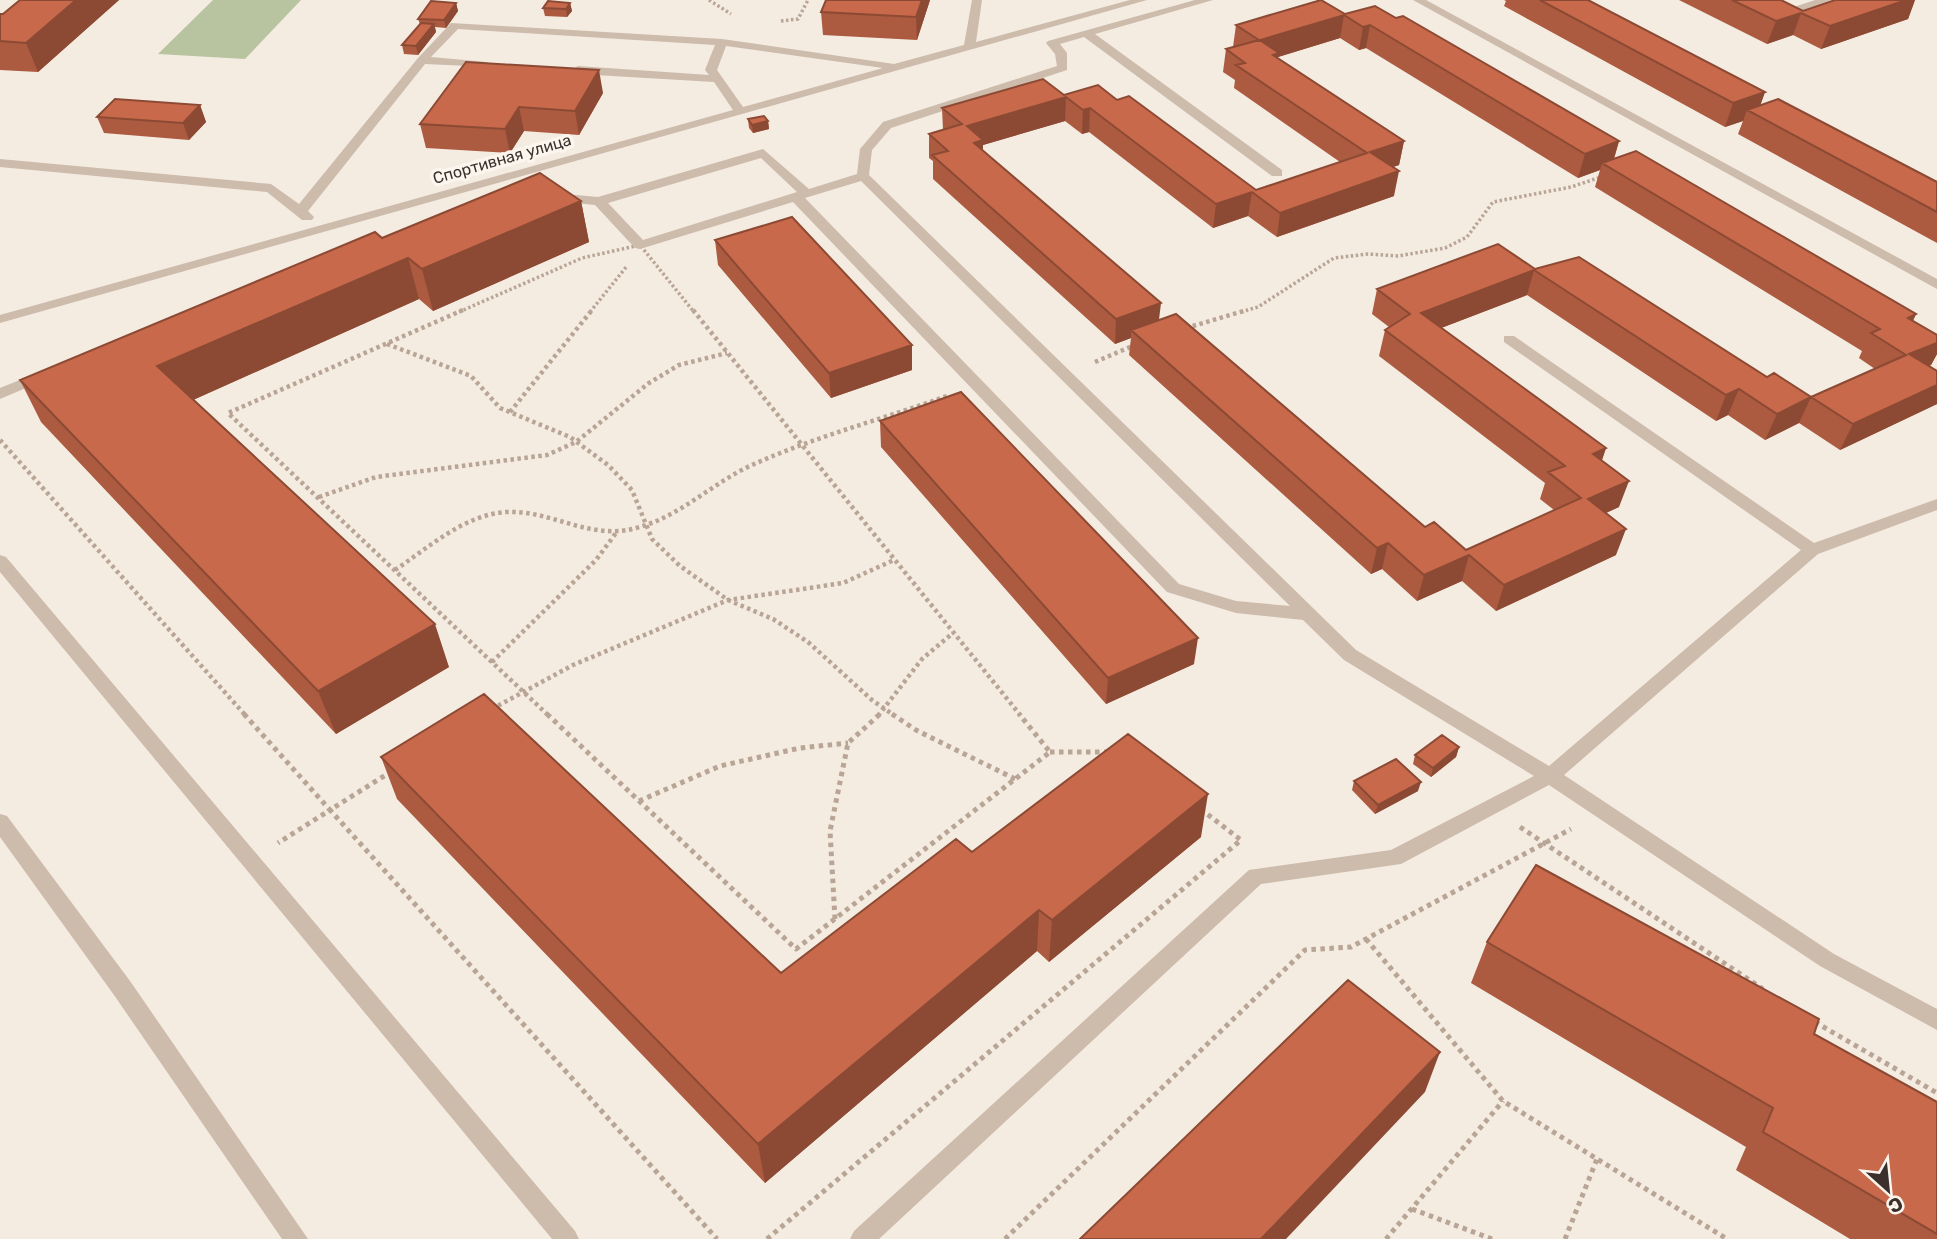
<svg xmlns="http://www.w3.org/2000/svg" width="1937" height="1239" font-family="Rubik,sans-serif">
<rect width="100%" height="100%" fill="#f4ebe1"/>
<path fill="#b8c4a0" d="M 213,0 L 301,0 L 245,59 L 158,54 Z"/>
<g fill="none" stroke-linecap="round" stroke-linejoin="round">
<path stroke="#b9a596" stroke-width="3.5" stroke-dasharray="2.5 2.5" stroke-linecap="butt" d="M 709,0 L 731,14
M 781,21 L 798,19 L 808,0
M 459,312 L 582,258 L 640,245 L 694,312
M 590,312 L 627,266
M 1241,312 L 1258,307 L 1334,258 L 1368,254 L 1398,256 L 1445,248 L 1467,237 L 1493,202 L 1571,187 L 1601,177"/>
<path stroke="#b9a596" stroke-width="4.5" stroke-dasharray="3.5 3.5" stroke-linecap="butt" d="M 463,310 L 228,413 L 549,716
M 693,310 L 1021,716
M 1186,328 L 1247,310
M 387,344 L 471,376 L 500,408 L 570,437 L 608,465 L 632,490 L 652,539 L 680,566 L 728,600 L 773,619 L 808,642 L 872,700 L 895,716
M 1095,362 L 1135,345
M 510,412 L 592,310
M 0,440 L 246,716
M 319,497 L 376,477 L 547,455 L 576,442 L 649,383 L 679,365 L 727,353
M 395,570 C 428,548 465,514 507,512 C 552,510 590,541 636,528 C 680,517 712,483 752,465 C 814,437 883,419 947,396
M 492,662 L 596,560 L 616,533
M 492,709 L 573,665 L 728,600 L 843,583 L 894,560
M 878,716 L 922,659 L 953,633"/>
<path stroke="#b9a596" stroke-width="5" stroke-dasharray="4.5 4.5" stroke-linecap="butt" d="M 244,714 L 330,810 L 278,843
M 547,714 L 796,949 L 1050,752 L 1019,714
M 892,714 L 916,730 L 1015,779
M 1050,752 L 1108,752
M 392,771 L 330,810 L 717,1239
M 639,801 L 720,766 L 800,748 L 848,743
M 1520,827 L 1763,989
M 835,919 L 830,831 L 848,743 L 880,714
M 1366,939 L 1503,1101 L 1727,1239
M 1815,1022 L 1937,1093
M 1412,1209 L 1492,1239
M 767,1239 L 1241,840 L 1202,810
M 1005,1239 L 1305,950 L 1351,947 L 1571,829
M 1386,1239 L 1503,1101
M 1565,1239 L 1597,1159"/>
<path fill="#cdbbac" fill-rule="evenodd" d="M 972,0 L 982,0 L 976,42 L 1130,0 L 1147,0 L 0,323 L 0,315 L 733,110 L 714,82 L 578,74 L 572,70 L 578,66 L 709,75 L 705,70 L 715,45 L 458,29 L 431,57 L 487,62 L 493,65 L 491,67 L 425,64 L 308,211 L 314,217 L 312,220 L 302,220 L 267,192 L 0,167 L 0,159 L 271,184 L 299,204 L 418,58 L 451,23 L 722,39 L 894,64 L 964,45 ZM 726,46 L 883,68 L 743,107 L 717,70 Z
M 1195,0 L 1213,0 L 1095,34 L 1282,170 L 1282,176 L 1272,176 L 1084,37 L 1060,44 L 1067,53 L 1067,70 L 891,128 L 872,150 L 869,175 L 1356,650 L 1549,766 L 1801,550 L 1504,342 L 1504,336 L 1514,336 L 1814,543 L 1937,499 L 1937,510 L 1818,554 L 1564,775 L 1834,954 L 1937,1009 L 1937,1030 L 1820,966 L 1549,785 L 1401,864 L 1261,884 L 879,1239 L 850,1239 L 854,1231 L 1249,870 L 1391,850 L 1534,776 L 1344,660 L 1303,620 L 1236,613 L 1167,592 L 793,202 L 640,249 L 635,248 L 595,205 L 554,201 L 547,197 L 554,193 L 598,197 L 763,149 L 809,189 L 857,174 L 860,149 L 883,122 L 1057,66 L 1055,54 L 1046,43 L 1048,41 ZM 761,158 L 797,192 L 643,240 L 608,203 ZM 861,181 L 1290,606 L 1236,601 L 1179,584 L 805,198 Z
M 1413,0 L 1426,0 L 1937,279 L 1937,289 Z
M 1750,0 L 1764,0 L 1785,10 L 1815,0 L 1831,0 L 1784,17 Z
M 42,371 L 47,373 L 47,379 L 0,399 L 0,388 Z
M 0,555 L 6,557 L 575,1231 L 579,1239 L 552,1239 L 0,572 Z
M 0,814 L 7,816 L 130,981 L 308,1239 L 282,1239 L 114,995 L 0,837 Z"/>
</g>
<path fill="#ac5a40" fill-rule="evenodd" d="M 20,0 L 119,0 L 38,72 L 0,70 L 0,14 L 3,14 Z
M 930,0 L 917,40 L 823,35 L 821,12 Z
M 1504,0 L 1588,0 L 1765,92 L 1760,105 L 1937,182 L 1937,243 L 1738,134 L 1743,121 L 1725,127 L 1504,6 L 1506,1 Z
M 1679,0 L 1781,0 L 1803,11 L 1835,0 L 1915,0 L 1908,19 L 1821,49 L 1793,35 L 1767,44 Z
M 456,3 L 458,11 L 446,28 L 435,27 L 436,32 L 418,55 L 404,54 L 402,45 L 420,24 L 418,19 Z
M 570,3 L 572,11 L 567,17 L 545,16 L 543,8 Z
M 1345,14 L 1396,18 L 1619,141 L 1614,159 L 1916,314 L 1913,321 L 1937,335 L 1937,354 L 1931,365 L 1929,366 L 1937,371 L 1937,404 L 1840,450 L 1799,423 L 1765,440 L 1728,415 L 1716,421 L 1527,295 L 1441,328 L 1606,448 L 1602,460 L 1619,507 L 1606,513 L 1616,555 L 1496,611 L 1462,581 L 1417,601 L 1382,569 L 1371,574 L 1129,355 L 1131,338 L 1115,344 L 933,179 L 933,161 L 929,158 L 929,134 L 943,130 L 942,108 L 1064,95 L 1117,100 L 1256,190 L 1340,162 L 1234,88 L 1235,80 L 1223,72 L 1226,49 L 1233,47 L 1236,25 ZM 1340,38 L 1359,50 L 1366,48 L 1578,178 L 1600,170 L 1595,187 L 1862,351 L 1859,358 L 1875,369 L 1811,397 L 1535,269 L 1377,289 L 1372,314 L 1389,327 L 1385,330 L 1379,356 L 1545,483 L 1540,499 L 1554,510 L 1466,550 L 1425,527 L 1159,320 L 983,151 L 983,145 L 1065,121 L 1082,134 L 1089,132 L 1213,228 L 1248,216 L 1277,237 L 1394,196 L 1393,167 L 1399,165 L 1404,141 L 1278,59 L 1278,57 Z
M 603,93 L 579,135 L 524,131 L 510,153 L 426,148 L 420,124 Z
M 200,105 L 206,122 L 189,140 L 104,133 L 97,117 Z
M 748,119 L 768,121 L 769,129 L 753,133 L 749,128 Z
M 581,201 L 589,242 L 433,311 L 419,299 L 193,400 L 449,667 L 336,734 L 41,422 L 20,380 Z
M 715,240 L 912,345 L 912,370 L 831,398 L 718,265 Z
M 880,421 L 1194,664 L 1106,704 L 881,447 Z
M 1459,747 L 1456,757 L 1431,777 L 1413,764 L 1415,755 Z
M 381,757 L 781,973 L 972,852 L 1201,837 L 1049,962 L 1037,951 L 765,1183 L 397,799 Z
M 1354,781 L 1418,791 L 1375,814 L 1352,790 Z
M 1487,942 L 1814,1034 L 1937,1102 L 1937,1239 L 1850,1239 L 1736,1170 L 1746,1147 L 1471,983 Z"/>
<path fill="#8c4a34" d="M 76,0 L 119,0 L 38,72 L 26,43 Z
M 922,0 L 930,0 L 917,40 L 916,17 Z
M 1906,0 L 1915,0 L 1908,19 L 1821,49 L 1830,26 Z
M 456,3 L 458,11 L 446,28 L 444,20 Z
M 570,3 L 572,11 L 567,17 L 566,9 Z
M 1801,13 L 1793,35 L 1767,44 L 1776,21 Z
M 1344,15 L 1340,38 L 1278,57 L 1275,77 L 1260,40 Z
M 434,24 L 436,32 L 418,55 L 416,46 Z
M 1370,25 L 1366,48 L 1359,50 L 1363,27 Z
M 599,70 L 603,93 L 579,135 L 575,111 Z
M 1765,92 L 1757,115 L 1747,110 L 1743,121 L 1725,127 L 1733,103 Z
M 1066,97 L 1065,121 L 983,145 L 983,164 L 967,126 Z
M 200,105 L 206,122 L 189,140 L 183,123 Z
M 519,107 L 524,131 L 510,153 L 505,129 Z
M 1090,108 L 1089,132 L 1082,134 L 1083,110 Z
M 768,121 L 769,129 L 753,133 L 752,125 Z
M 1404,141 L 1399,165 L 1366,176 L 1370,152 Z
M 1619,141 L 1612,165 L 1602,163 L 1600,170 L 1578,178 L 1585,154 Z
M 1399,171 L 1394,196 L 1277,237 L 1280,213 Z
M 1252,192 L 1248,216 L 1213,228 L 1216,204 Z
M 581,201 L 589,242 L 433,311 L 422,269 Z
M 408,258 L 419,299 L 175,408 L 157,366 Z
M 1534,270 L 1527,295 L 1415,338 L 1421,313 Z
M 1161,303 L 1158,328 L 1131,330 L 1131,338 L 1115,344 L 1116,319 Z
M 1916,314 L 1904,339 L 1908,318 Z
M 1937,343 L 1937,354 L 1931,365 L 1897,380 L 1909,354 Z
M 912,345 L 912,370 L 831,398 L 829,373 Z
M 1937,385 L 1937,404 L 1840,450 L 1853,424 Z
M 1739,389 L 1728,415 L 1716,421 L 1726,395 Z
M 1811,397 L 1799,423 L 1765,440 L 1777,414 Z
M 1606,448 L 1597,474 L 1593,454 Z
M 1629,481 L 1619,507 L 1579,525 L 1588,499 Z
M 1626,529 L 1616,555 L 1496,611 L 1504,585 Z
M 1388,543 L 1382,569 L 1371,574 L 1377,548 Z
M 1469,555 L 1462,581 L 1417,601 L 1424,575 Z
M 435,624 L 449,667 L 336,734 L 318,691 Z
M 1198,638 L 1194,664 L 1106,704 L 1108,678 Z
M 1459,747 L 1456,757 L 1431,777 L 1433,768 Z
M 1421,782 L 1418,791 L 1375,814 L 1378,805 Z
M 1208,794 L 1201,837 L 1049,962 L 1052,920 Z
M 1039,910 L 1037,951 L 765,1183 L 758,1144 Z
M 1440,1052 L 1425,1092 L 1286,1239 L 1261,1239 Z"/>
<path fill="#c8694b" stroke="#8c4a34" stroke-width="2" d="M 20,0 L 76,0 L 26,43 L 0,41 L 0,14 L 3,14 Z
M 826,0 L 922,0 L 916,17 L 821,12 Z
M 1321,0 L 1345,14 L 1375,6 L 1396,18 L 1403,16 L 1619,141 L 1585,154 L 1370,25 L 1363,27 L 1344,15 L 1260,40 L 1279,53 L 1273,55 L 1404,141 L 1370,152 L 1399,171 L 1280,213 L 1252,192 L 1216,204 L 1090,108 L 1083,110 L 1066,97 L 967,126 L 983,140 L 974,143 L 1161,303 L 1116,319 L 932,155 L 948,151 L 929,134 L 962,124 L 942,108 L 1043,79 L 1064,95 L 1098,85 L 1117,100 L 1129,96 L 1256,190 L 1367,153 L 1236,65 L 1245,63 L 1226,49 L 1259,40 L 1236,25 Z
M 1540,0 L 1588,0 L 1765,92 L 1733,103 Z
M 1732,0 L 1781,0 L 1803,11 L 1835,0 L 1906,0 L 1830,26 L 1801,13 L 1776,21 Z
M 431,1 L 456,3 L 444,20 L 418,19 Z
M 548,1 L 570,3 L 566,9 L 543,8 Z
M 421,23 L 434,24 L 416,46 L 402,45 Z
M 466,62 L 599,70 L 575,111 L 519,107 L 505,129 L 420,124 Z
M 115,99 L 200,105 L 183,123 L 97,117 Z
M 1778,99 L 1937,182 L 1937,212 L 1747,110 Z
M 764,116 L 768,121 L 752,125 L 748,119 Z
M 1636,151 L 1916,314 L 1908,318 L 1937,335 L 1937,343 L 1909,354 L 1937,371 L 1937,385 L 1853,424 L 1811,397 L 1906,355 L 1871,333 L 1880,329 L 1602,163 Z
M 540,173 L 581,201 L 422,269 L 408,258 L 157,366 L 435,624 L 318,691 L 20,380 L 375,232 L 382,238 Z
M 792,217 L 912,345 L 829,373 L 715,240 Z
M 1498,244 L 1535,269 L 1579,257 L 1767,377 L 1774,373 L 1811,397 L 1777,414 L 1739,389 L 1726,395 L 1534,270 L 1421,313 L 1606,448 L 1593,454 L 1629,481 L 1588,499 L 1626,529 L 1504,585 L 1469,555 L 1424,575 L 1388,543 L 1377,548 L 1131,330 L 1176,314 L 1425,527 L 1434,522 L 1466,550 L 1581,498 L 1548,472 L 1565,466 L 1385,330 L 1410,314 L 1377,289 Z
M 961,392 L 1198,638 L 1108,678 L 880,421 Z
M 484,694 L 781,973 L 956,839 L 972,852 L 1128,734 L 1208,794 L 1052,920 L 1039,910 L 758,1144 L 381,757 Z
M 1442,735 L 1459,747 L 1433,768 L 1415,755 Z
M 1396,759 L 1421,782 L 1378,805 L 1354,781 Z
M 1536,865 L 1819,1019 L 1814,1034 L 1937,1102 L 1937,1234 L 1763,1132 L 1773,1108 L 1487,942 Z
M 1348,980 L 1440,1052 L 1261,1239 L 1080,1239 Z"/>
<g text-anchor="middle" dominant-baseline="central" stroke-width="7" stroke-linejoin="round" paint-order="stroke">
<g font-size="16" fill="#3b302b" stroke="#fbf5ee">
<text transform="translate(502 159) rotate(-16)">Спортивная улица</text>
</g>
</g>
<g transform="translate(1888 1190) rotate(153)" stroke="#fbf5ee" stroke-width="5" paint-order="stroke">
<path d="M0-5L12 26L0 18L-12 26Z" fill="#3b302b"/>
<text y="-10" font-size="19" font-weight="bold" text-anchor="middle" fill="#3b302b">С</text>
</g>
</svg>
